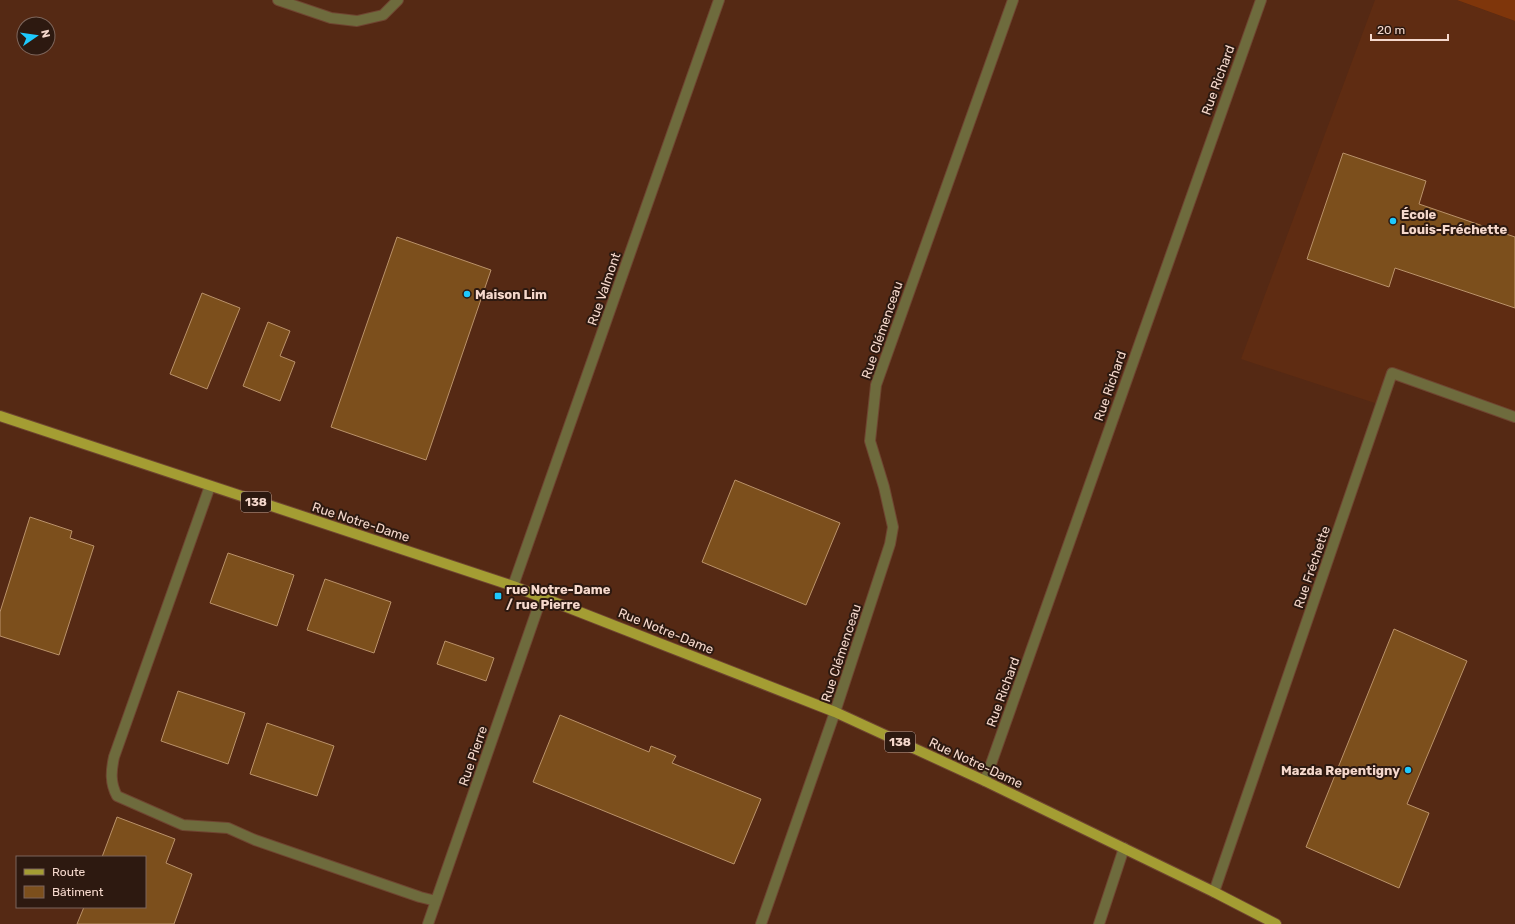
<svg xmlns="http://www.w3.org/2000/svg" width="1515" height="924" font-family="Rubik,sans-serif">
<rect width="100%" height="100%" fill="#552914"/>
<path fill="#5f2c12" d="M 1375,0 L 1457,0 L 1515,21 L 1515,418 L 1393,373 L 1381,405 L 1241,359 Z"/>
<path fill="#7f360b" d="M 1457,0 L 1515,0 L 1515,21 Z"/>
<path fill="#7c4f1c" stroke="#ba926a" d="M 1343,153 L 1426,181 L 1419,204 L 1515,237 L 1515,308 L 1395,268 L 1389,287 L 1307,259 Z
M 397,237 L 491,270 L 426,460 L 331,427 Z
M 202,293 L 240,308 L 207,389 L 170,374 Z
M 268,322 L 290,331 L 280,356 L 295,362 L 280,401 L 243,386 Z
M 735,480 L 840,523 L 806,605 L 702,562 Z
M 30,517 L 72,531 L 70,538 L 94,546 L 59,655 L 0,636 L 0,612 Z
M 228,553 L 294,575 L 277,626 L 210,603 Z
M 325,579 L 391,602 L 374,653 L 307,630 Z
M 1394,629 L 1467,661 L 1407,804 L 1429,813 L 1399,888 L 1306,847 Z
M 445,641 L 494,658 L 486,681 L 437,664 Z
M 178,691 L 245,713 L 228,764 L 161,741 Z
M 560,715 L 649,752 L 651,746 L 676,756 L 672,763 L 761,799 L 734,864 L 533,782 Z
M 267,723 L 334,746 L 317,796 L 250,774 Z
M 117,817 L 175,839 L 166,863 L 192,874 L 174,924 L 77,924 L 84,907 L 145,907 L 145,857 L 102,857 Z"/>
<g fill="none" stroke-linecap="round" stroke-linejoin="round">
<g stroke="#6f4531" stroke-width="12">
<path id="minor" d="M 278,0 L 331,18 L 357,21 L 383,15 L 398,0
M 210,486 L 114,757 C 111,771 110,783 117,796 L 183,825 L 228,828 L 255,840 L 420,897 L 436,901
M 513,586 L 719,0
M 985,781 C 1079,521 1168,260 1261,0
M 1214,892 L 1392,373 L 1515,417
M 428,924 L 542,596
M 761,924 L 835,712 L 890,544 L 893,527 L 884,487 L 870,441 L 876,385 L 1013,0
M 1099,924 L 1124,848"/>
</g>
<g stroke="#6f4531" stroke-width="12">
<path id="major" d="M 0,416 L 513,586 L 835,712 L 985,781 L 1214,892 L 1276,924"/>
</g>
<use href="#minor" stroke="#6e6b3d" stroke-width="10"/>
<use href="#major" stroke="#a49d33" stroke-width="10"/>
</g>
<g fill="#1ec9fd" stroke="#2d1910" stroke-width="1.5">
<circle cx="1393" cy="221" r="4"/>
<circle cx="467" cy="294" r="4"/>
<rect x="494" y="592" width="8" height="8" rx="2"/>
<circle cx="1408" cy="770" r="4"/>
</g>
<g text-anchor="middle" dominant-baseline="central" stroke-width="4" stroke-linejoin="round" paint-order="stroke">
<g fill="#2d1910" stroke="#b99f94" stroke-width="1">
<rect x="241" y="492" width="30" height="20" rx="3"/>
<rect x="885" y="732" width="30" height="20" rx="3"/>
</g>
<g font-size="12" font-weight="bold" fill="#f5d8cc">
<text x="256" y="502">138</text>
<text x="900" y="742">138</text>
</g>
<g font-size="13" fill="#f5d8cc" stroke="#2d1910">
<text transform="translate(1218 80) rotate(-70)">Rue Richard</text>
<text transform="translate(604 289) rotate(-71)">Rue Valmont</text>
<text transform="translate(882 330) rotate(-71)">Rue Clémenceau</text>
<text transform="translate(1110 386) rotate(-71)">Rue Richard</text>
<text transform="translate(361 522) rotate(18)">Rue Notre-Dame</text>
<text transform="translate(1312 567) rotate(-71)">Rue Fréchette</text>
<text transform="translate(666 631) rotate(22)">Rue Notre-Dame</text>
<text transform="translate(841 653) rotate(-72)">Rue Clémenceau</text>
<text transform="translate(1003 692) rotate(-70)">Rue Richard</text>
<text transform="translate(473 756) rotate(-71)">Rue Pierre</text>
<text transform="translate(976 763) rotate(25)">Rue Notre-Dame</text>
</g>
<g font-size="13" font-weight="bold" fill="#f5d8cc" stroke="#2d1910" text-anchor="start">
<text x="1401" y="214">École<tspan x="1401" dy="15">Louis-Fréchette</tspan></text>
<text x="475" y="294">Maison Lim</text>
<text x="506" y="589">rue Notre-Dame<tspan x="506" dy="15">/ rue Pierre</tspan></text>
<text x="1400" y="770" text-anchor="end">Mazda Repentigny</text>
</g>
</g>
<rect x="16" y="856" width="130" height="52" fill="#2d1910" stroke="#7d655b"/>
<rect x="24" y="869" width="20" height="6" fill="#a49d33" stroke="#7d655b"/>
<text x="52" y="876" font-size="12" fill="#f5d8cc">Route</text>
<rect x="24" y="886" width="20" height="12" fill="#7c4f1c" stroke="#7d655b"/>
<text x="52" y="896" font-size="12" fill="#f5d8cc">Bâtiment</text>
<g transform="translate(36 36) rotate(77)"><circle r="19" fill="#2d1910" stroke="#7d655b"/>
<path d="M0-3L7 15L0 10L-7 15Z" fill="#1ec9fd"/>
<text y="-6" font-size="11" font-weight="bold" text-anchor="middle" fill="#f5d8cc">N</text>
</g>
<path d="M1371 34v6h77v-6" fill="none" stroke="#f5d8cc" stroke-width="2"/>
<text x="1377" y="34" font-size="12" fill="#f5d8cc" stroke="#2d1910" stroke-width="3" paint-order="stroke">20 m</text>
</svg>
